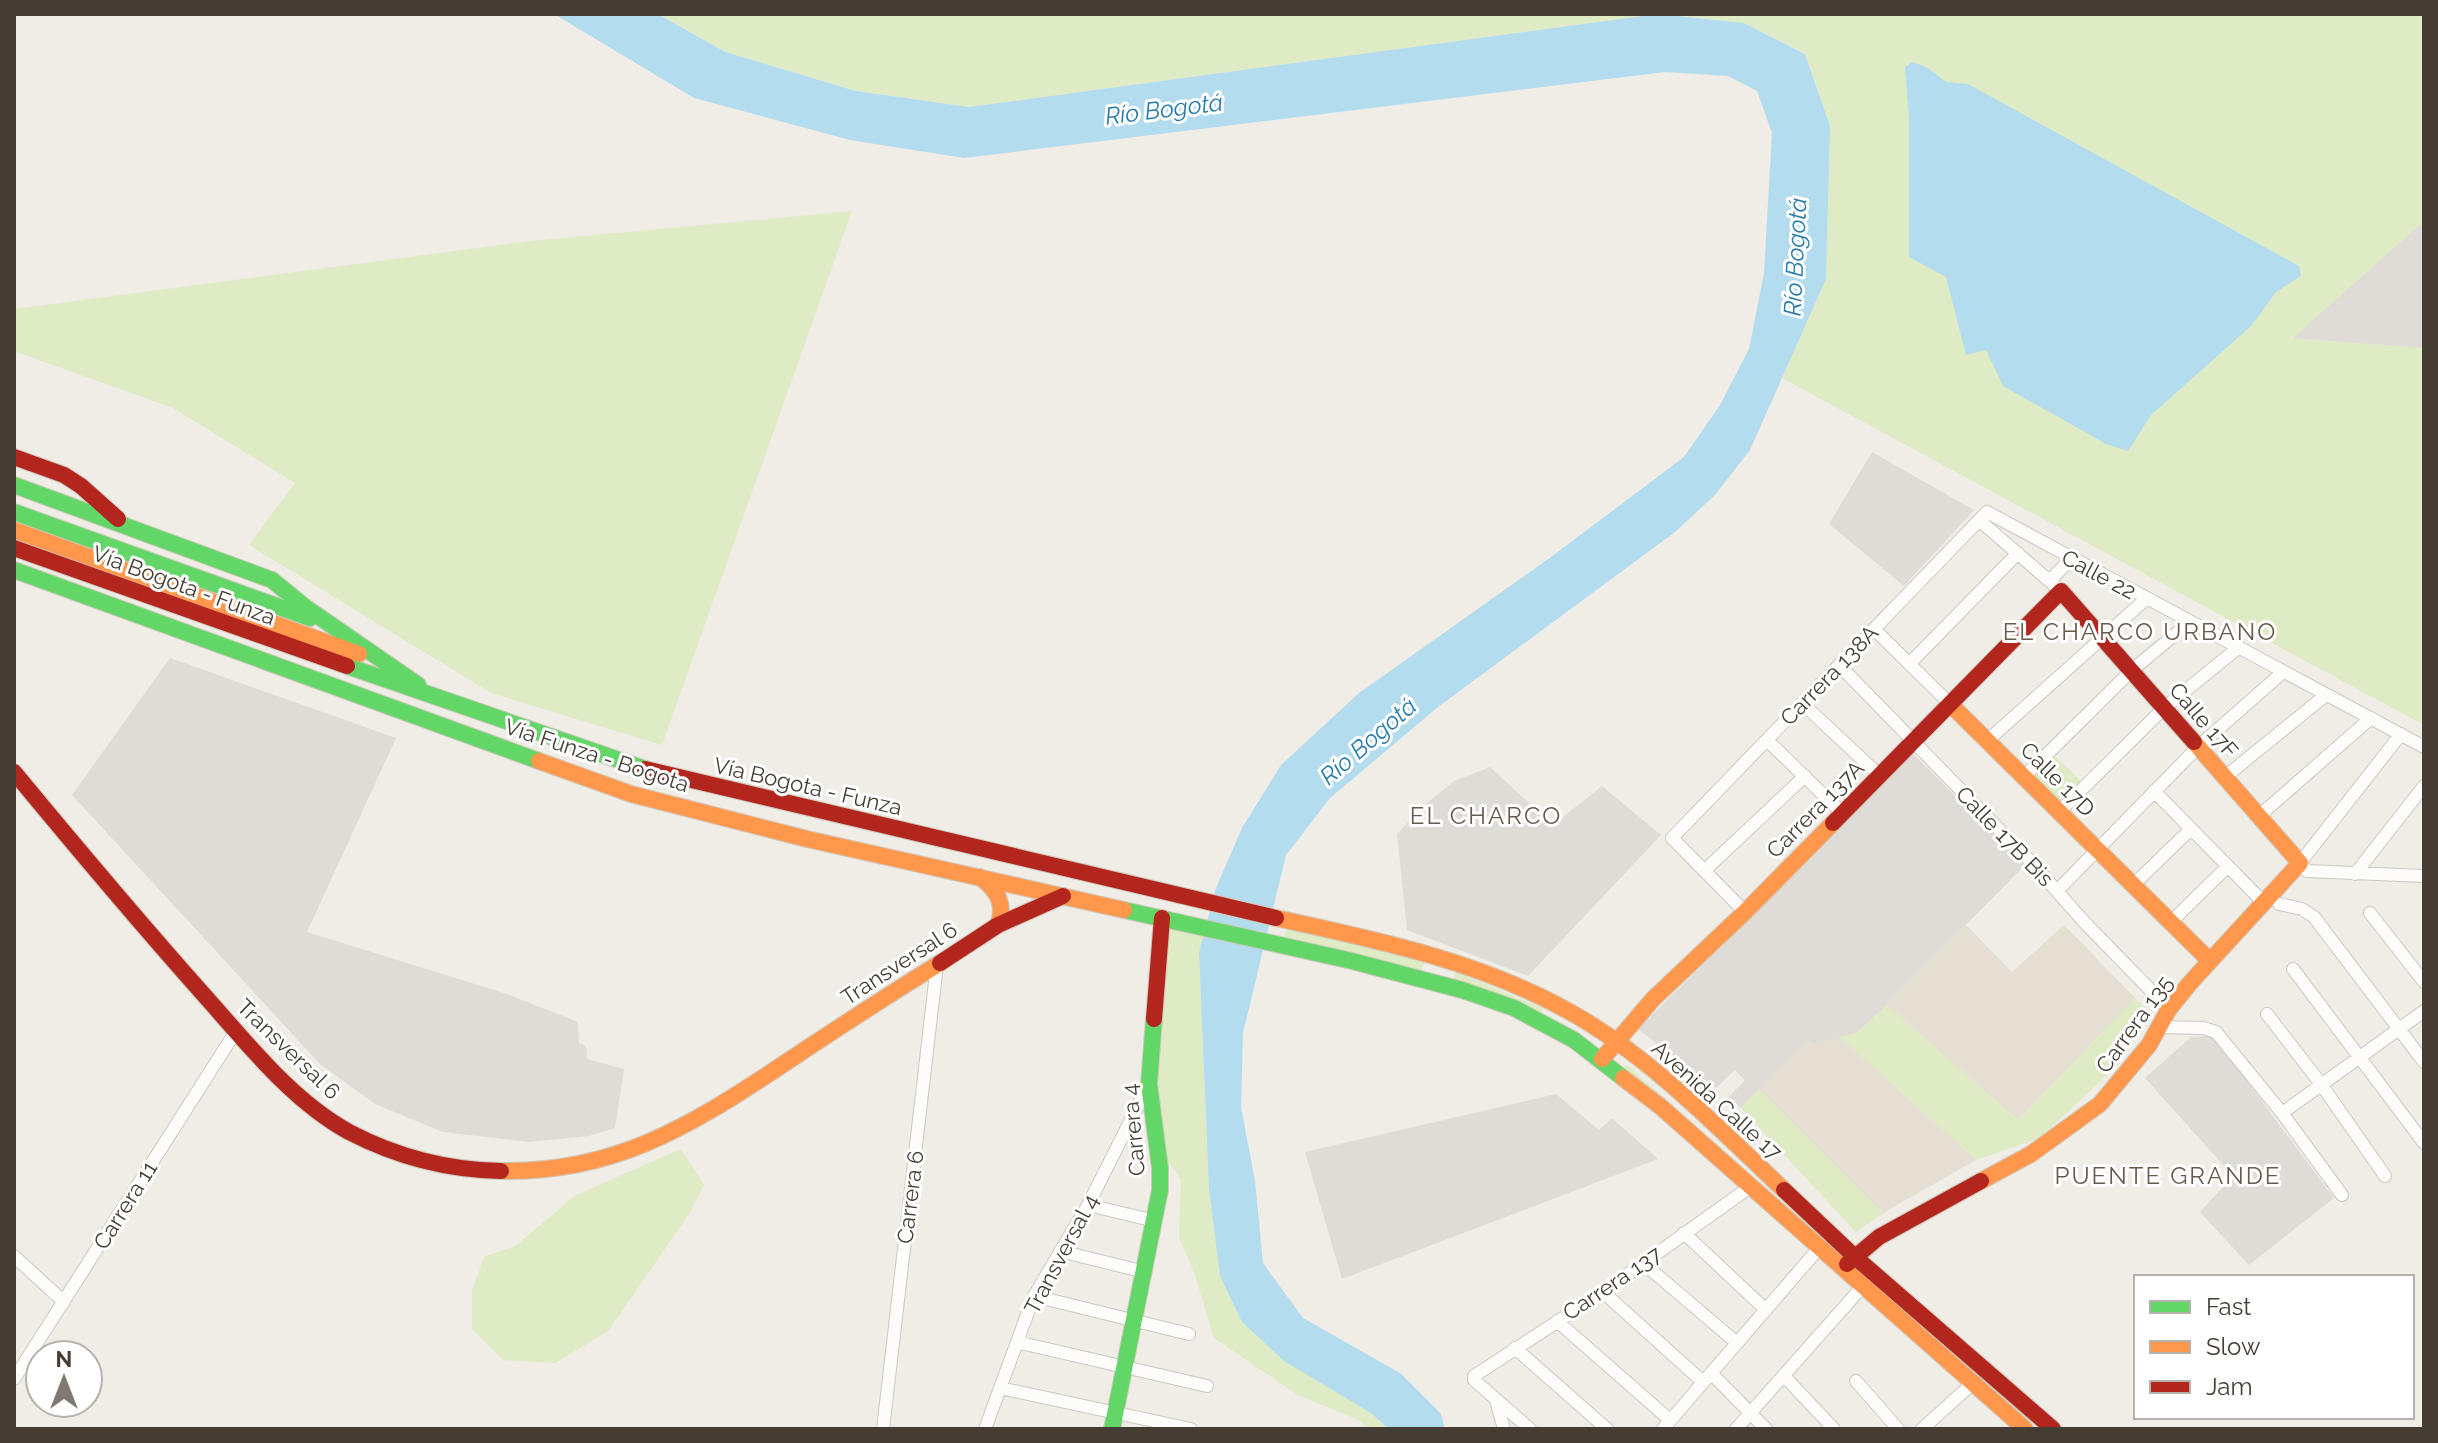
<svg xmlns="http://www.w3.org/2000/svg" width="2438" height="1443" font-family="Raleway,sans-serif">
<rect width="100%" height="100%" fill="#f0ece6"/>
<path fill="#e4ded3" d="M 1966,925 L 2012,972 L 2064,925 L 2135,998 L 2018,1120 L 1887,1005 Z
M 1840,1037 L 1976,1160 L 1883,1213 L 1759,1089 L 1808,1038 L 1813,1044 Z"/>
<path fill="#deebc4" d="M 658,14 L 1658,14 L 969,107 L 857,91 L 725,52 Z
M 1666,14 L 2424,14 L 2424,221 L 2294,338 L 2424,348 L 2424,725 L 1782,378 L 1826,279 L 1830,126 L 1805,53 L 1744,23 Z
M 852,211 L 662,745 L 491,693 L 249,545 L 295,483 L 173,408 L 14,351 L 14,309 L 531,241 Z
M 2053,754 L 2083,783 L 2059,807 L 2030,778 Z
M 1168,927 L 1204,934 L 1199,952 L 1209,1189 L 1221,1277 L 1389,1429 L 1367,1429 L 1361,1421 L 1298,1395 L 1214,1338 L 1195,1275 L 1179,1237 L 1181,1179 L 1168,1161 L 1155,1080 Z
M 1286,928 L 1425,961 L 1422,970 L 1284,938 Z
M 1456,972 L 1543,1008 L 1541,1013 L 1453,980 Z
M 2135,998 L 2150,1014 L 2118,1065 L 2040,1138 L 1976,1160 L 1840,1037 L 1856,1033 L 1887,1005 L 2018,1120 Z
M 1627,1065 L 1802,1219 L 1799,1224 L 1621,1071 Z
M 1759,1089 L 1883,1213 L 1856,1232 L 1741,1108 Z
M 681,1149 L 704,1185 L 689,1214 L 608,1331 L 555,1363 L 503,1360 L 472,1329 L 472,1291 L 484,1257 L 515,1246 L 576,1195 Z"/>
<path fill="#dfdbd6" d="M 2424,221 L 2424,348 L 2293,338 Z
M 1872,452 L 1974,510 L 1904,586 L 1829,524 Z
M 170,658 L 396,738 L 307,932 L 507,994 L 578,1022 L 579,1043 L 586,1046 L 587,1059 L 624,1069 L 615,1128 L 589,1136 L 529,1142 L 443,1132 L 375,1104 L 320,1064 L 72,795 Z
M 1913,754 L 2025,865 L 1887,1005 L 1856,1033 L 1813,1044 L 1808,1038 L 1741,1108 L 1728,1098 L 1745,1080 L 1735,1070 L 1716,1088 L 1638,1029 Z
M 1490,767 L 1553,825 L 1602,786 L 1661,835 L 1528,976 L 1407,930 L 1397,834 L 1422,807 L 1454,781 Z
M 2213,1036 L 2334,1198 L 2249,1265 L 2200,1212 L 2233,1176 L 2145,1078 L 2191,1037 Z
M 1556,1094 L 1599,1130 L 1612,1118 L 1658,1159 L 1342,1279 L 1305,1152 Z"/>
<path fill="#b4dcef" d="M 554,14 L 658,14 L 725,52 L 856,91 L 969,107 L 1658,14 L 1744,23 L 1805,54 L 1830,126 L 1826,279 L 1750,450 L 1715,495 L 1675,532 L 1438,707 L 1330,798 L 1286,855 L 1243,1033 L 1241,1107 L 1255,1181 L 1263,1263 L 1303,1318 L 1400,1373 L 1441,1414 L 1445,1429 L 1389,1429 L 1371,1413 L 1284,1361 L 1242,1322 L 1220,1276 L 1209,1189 L 1199,952 L 1216,888 L 1242,828 L 1281,765 L 1359,693 L 1551,557 L 1684,457 L 1720,405 L 1749,349 L 1764,273 L 1772,133 L 1757,91 L 1728,76 L 1665,72 L 964,158 L 850,140 L 694,98 Z
M 1913,62 L 1928,68 L 1946,82 L 1968,84 L 2299,266 L 2301,276 L 2276,292 L 2251,326 L 2151,415 L 2128,451 L 2106,444 L 2003,386 L 1986,350 L 1966,355 L 1946,277 L 1909,257 L 1909,117 L 1905,67 Z"/>
<g fill="none" stroke-linecap="round" stroke-linejoin="round">
<g stroke="#ccc8c2" stroke-width="14">
<path id="street" d="M 1979,520 L 2061,591
M 2049,581 L 2071,559
M 1874,629 L 1950,704
M 1909,664 L 2018,553
M 1839,665 L 2031,862 L 2086,924 L 2169,1009
M 1802,703 L 1879,775
M 2401,734 L 2300,863 L 2307,871 L 2424,876
M 1767,740 L 1842,813
M 1987,741 L 2146,599
M 2024,777 L 2131,671 L 2190,622
M 2225,777 L 2326,695
M 2154,791 L 2264,903
M 2059,812 L 2164,708 L 2238,648
M 2259,816 L 2371,718
M 1704,871 L 1805,776
M 2355,874 L 2424,786
M 2133,885 L 2191,829
M 2057,891 L 2198,747 L 2283,672
M 2279,904 L 2302,909 L 2314,917 L 2424,1062
M 1745,912 L 1672,838 L 1987,512 L 2424,747
M 2370,913 L 2424,982
M 2171,922 L 2228,866
M 2293,969 L 2424,1143
M 2267,1014 L 2321,1084 L 2385,1176
M 2159,1027 L 2203,1028 L 2216,1032 L 2282,1113 L 2342,1195
M 2282,1113 L 2424,1011
M 1088,1205 L 1155,1221
M 1684,1233 L 1766,1310
M 1060,1251 L 1145,1272
M 14,1256 L 64,1302
M 1643,1263 L 1737,1343
M 1603,1292 L 1703,1382
M 1034,1296 L 1189,1334
M 1557,1321 L 1670,1420
M 1017,1342 L 1207,1386
M 1515,1348 L 1607,1429
M 1711,1373 L 1766,1429
M 1784,1376 L 1834,1429
M 14,1379 L 236,1031
M 1856,1381 L 1898,1429
M 1000,1388 L 1191,1429
M 1496,1400 L 1504,1429
M 883,1429 L 937,965
M 985,1429 L 1034,1296 L 1088,1205 L 1149,1084
M 1530,1429 L 1474,1380 L 1474,1376 L 1603,1292 L 1750,1187
M 1663,1429 L 1819,1248
M 1736,1429 L 1863,1286
M 1922,1429 L 1973,1383"/>
</g>
<g stroke="#cfc9bd" stroke-width="18">
<path id="fast" d="M 14,485 L 272,580 L 305,607 L 418,685
M 14,512 L 310,618
M 14,570 L 539,761
M 347,666 L 645,769
M 1124,910 L 1352,961 L 1462,990 L 1514,1008 L 1574,1040 L 1623,1078
M 1112,1429 L 1160,1190 L 1160,1168 L 1149,1084 L 1154,1019"/>
</g>
<g stroke="#cfc9bd" stroke-width="18">
<path id="slow" d="M 14,530 L 359,654
M 1950,704 L 2210,961
M 539,761 L 631,794 L 807,839 L 1124,910
M 980,877 C 997,890 1006,904 998,925
M 1276,918 C 1377,940 1479,961 1570,1012 C 1651,1057 1717,1127 1784,1190
M 1602,1059 L 1653,999 L 1745,912 L 1833,823
M 1623,1078 L 1661,1107 L 2025,1429
M 501,1171 C 612,1173 687,1128 776,1069 C 830,1033 885,997 940,963
M 1981,1181 L 2031,1154 L 2100,1104 L 2149,1045 L 2169,1009 L 2190,983 L 2300,863 L 2194,742"/>
</g>
<g stroke="#cfc9bd" stroke-width="18">
<path id="jam" d="M 14,457 L 64,475 L 81,486 L 118,519
M 14,548 L 347,666
M 645,769 L 1276,918
M 14,772 C 76,847 139,922 204,995 C 247,1043 291,1100 349,1132 C 397,1157 447,1170 501,1171
M 1833,823 L 2061,591 L 2194,742
M 940,963 L 998,925 L 1063,896
M 1154,1019 L 1162,918
M 1784,1190 L 1855,1257 L 2053,1429
M 1847,1264 L 1879,1237 L 1981,1181"/>
</g>
<use href="#street" stroke="#fdfcfb" stroke-width="12"/>
<use href="#fast" stroke="#63d668" stroke-width="16"/>
<use href="#slow" stroke="#ff974d" stroke-width="16"/>
<use href="#jam" stroke="#b3261e" stroke-width="16"/>
</g>
<g text-anchor="middle" dominant-baseline="central" stroke-width="6" stroke-linejoin="round" paint-order="stroke">
<g font-size="22" fill="#453d33" stroke="#fff">
<text transform="translate(2099 574) rotate(28)">Calle 22</text>
<text transform="translate(184 585) rotate(20)">Vía Bogota - Funza</text>
<text transform="translate(1829 675) rotate(-46)">Carrera 138A</text>
<text transform="translate(2204 720) rotate(49)">Calle 17F</text>
<text transform="translate(597 755) rotate(18)">Vía Funza - Bogota</text>
<text transform="translate(2058 779) rotate(45)">Calle 17D</text>
<text transform="translate(808 786) rotate(13)">Vía Bogota - Funza</text>
<text transform="translate(1815 809) rotate(-45)">Carrera 137A</text>
<text transform="translate(2005 836) rotate(46)">Calle 17B Bis</text>
<text transform="translate(899 963) rotate(-33)">Transversal 6</text>
<text transform="translate(2134 1024) rotate(-54)">Carrera 135</text>
<text transform="translate(289 1049) rotate(44)">Transversal 6</text>
<text transform="translate(1717 1100) rotate(42)">Avenida Calle 17</text>
<text transform="translate(1133 1130) rotate(-95)">Carrera 4</text>
<text transform="translate(910 1197) rotate(-83)">Carrera 6</text>
<text transform="translate(125 1205) rotate(-58)">Carrera 11</text>
<text transform="translate(1061 1254) rotate(-62)">Transversal 4</text>
<text transform="translate(1612 1283) rotate(-34)">Carrera 137</text>
</g>
<g font-size="24" font-style="italic" fill="#277cad" stroke="#fff">
<text transform="translate(1164 109) rotate(-7)">Río Bogotá</text>
<text transform="translate(1795 257) rotate(-87)">Río Bogotá</text>
<text transform="translate(1368 741) rotate(-41)">Río Bogotá</text>
</g>
<g font-size="24" letter-spacing="2" fill="#685a4a" stroke="#fff">
<text x="2140" y="631">EL CHARCO URBANO</text>
<text x="1486" y="815">EL CHARCO</text>
<text x="2168" y="1175">PUENTE GRANDE</text>
</g>
</g>
<rect width="2438" height="1443" fill="none" stroke="#453d33" stroke-width="32"/>
<rect x="2134" y="1275" width="280" height="144" fill="#ffffff" stroke="#b5b1ad" stroke-width="2"/>
<rect x="2150" y="1301" width="40" height="12" fill="#63d668" stroke="#b5b1ad" stroke-width="2"/>
<text x="2206" y="1315" font-size="24" fill="#453d33">Fast</text>
<rect x="2150" y="1341" width="40" height="12" fill="#ff974d" stroke="#b5b1ad" stroke-width="2"/>
<text x="2206" y="1355" font-size="24" fill="#453d33">Slow</text>
<rect x="2150" y="1381" width="40" height="12" fill="#b3261e" stroke="#b5b1ad" stroke-width="2"/>
<text x="2206" y="1395" font-size="24" fill="#453d33">Jam</text>
<g transform="translate(64 1379)"><circle r="38" fill="#ffffff" stroke="#b5b1ad" stroke-width="2"/>
<path d="M0-6L14 30L0 20L-14 30Z" fill="#817a72"/>
<text y="-12" font-size="22" font-weight="bold" text-anchor="middle" fill="#453d33">N</text>
</g>
</svg>
